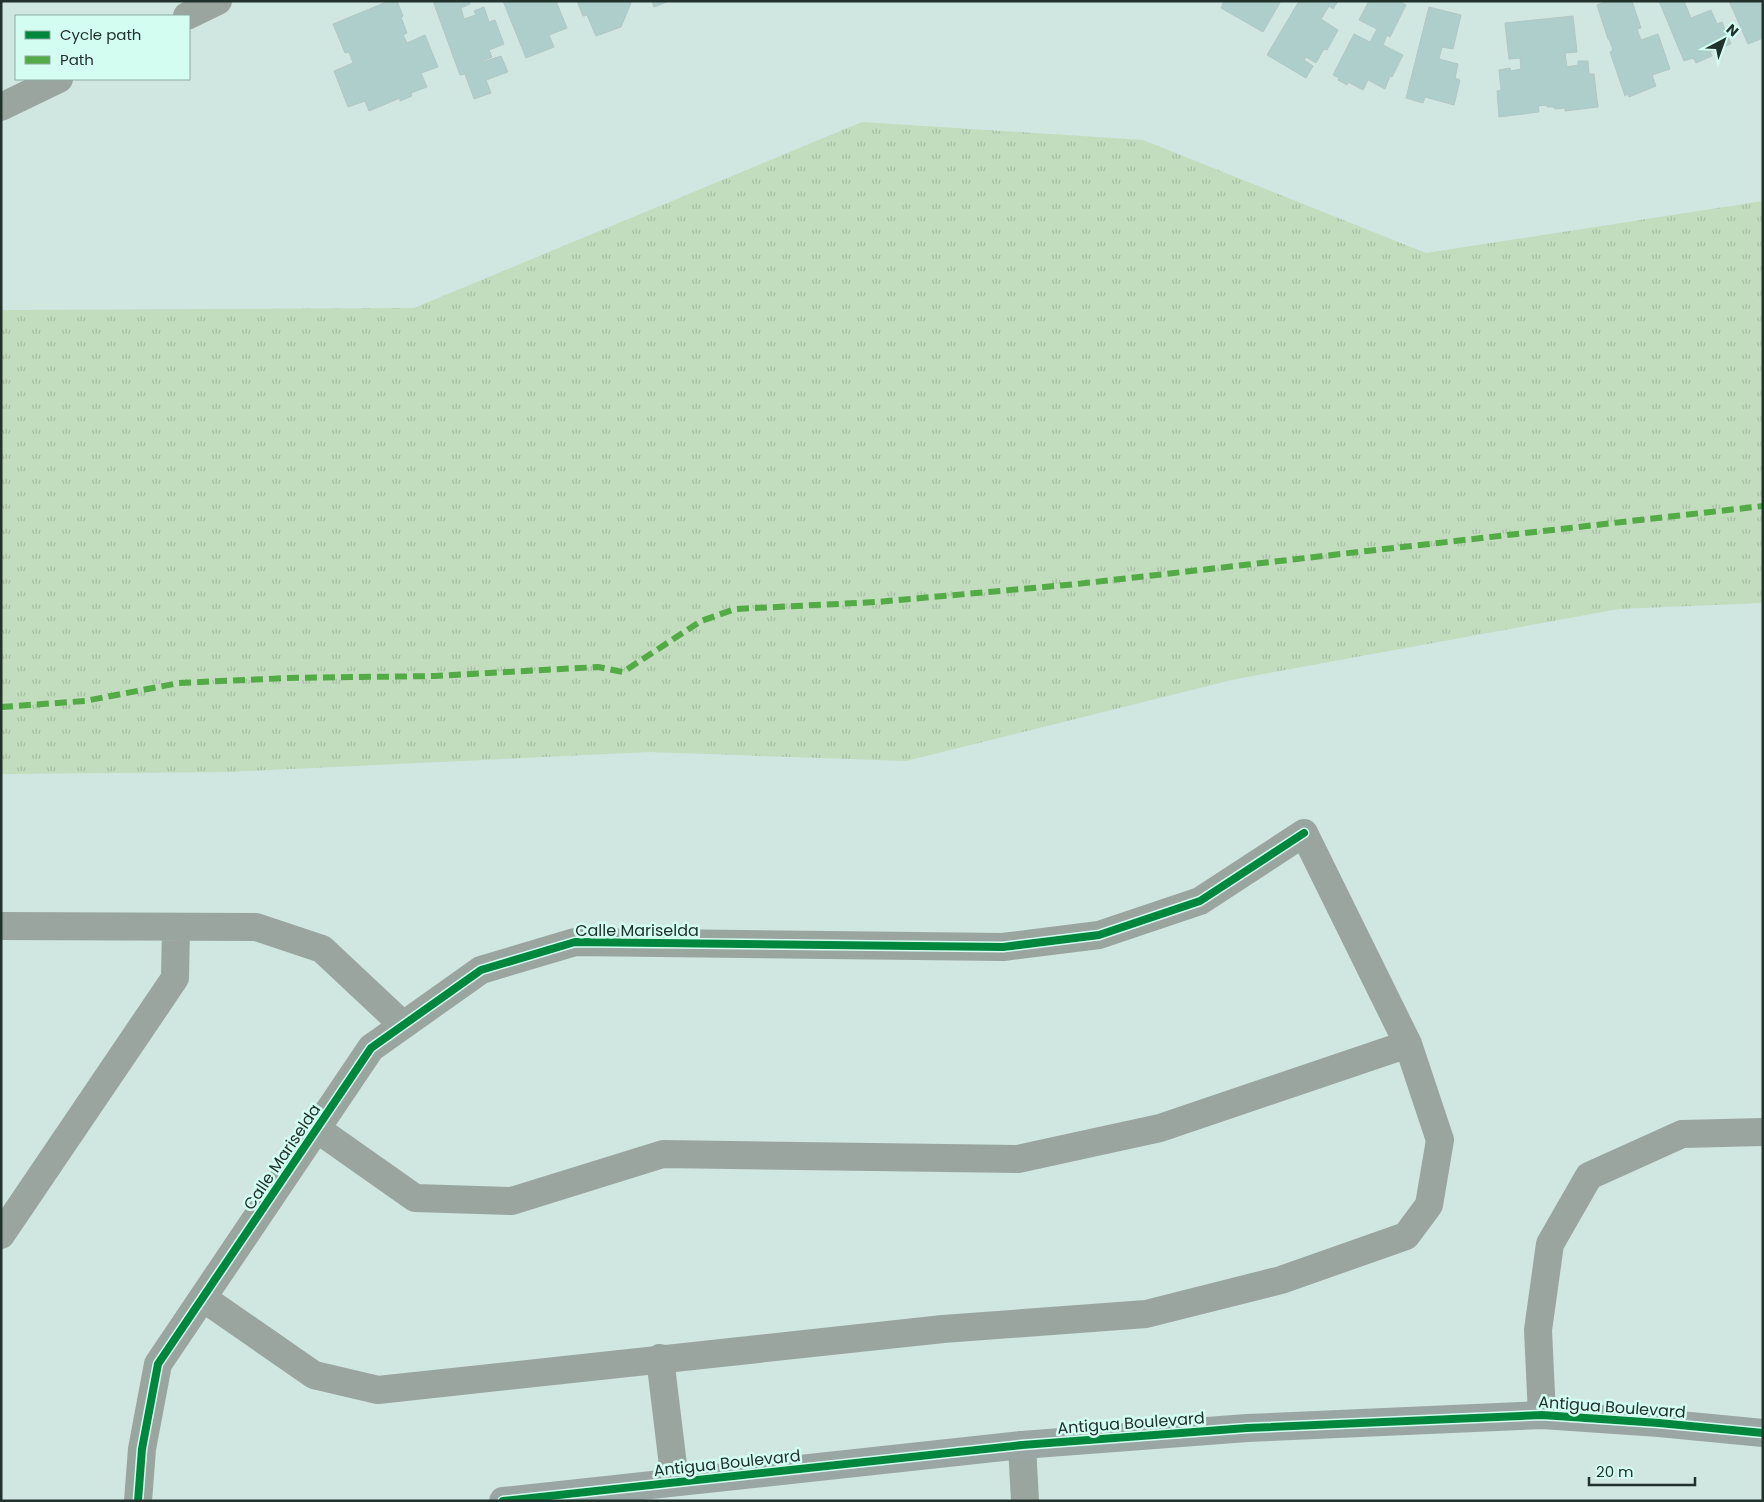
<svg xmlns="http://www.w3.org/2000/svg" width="1764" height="1502" font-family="Poppins,sans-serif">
<defs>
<pattern id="grass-tufts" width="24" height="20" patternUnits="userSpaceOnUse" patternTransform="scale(1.25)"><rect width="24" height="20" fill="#c2dcbe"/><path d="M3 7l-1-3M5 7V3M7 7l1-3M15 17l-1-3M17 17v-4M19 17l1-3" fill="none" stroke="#a6bda3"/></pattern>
</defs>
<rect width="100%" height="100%" fill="#d0e6e0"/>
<path fill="url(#grass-tufts)" d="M 862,122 L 1143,140 L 1426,253 L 1763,201 L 1763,603 L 1619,609 L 1236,679 L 906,761 L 649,752 L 230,772 L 1,774 L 1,310 L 414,308 Z"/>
<path fill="#aececc" stroke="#b3c6c3" d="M 389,1 L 397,1 L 403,16 L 401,17 L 407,33 L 403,35 L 407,43 L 425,35 L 438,67 L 421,73 L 427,87 L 411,93 L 412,96 L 400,101 L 400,98 L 369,111 L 365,101 L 348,107 L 334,71 L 353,63 L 349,52 L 345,53 L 333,24 Z
M 433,1 L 469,1 L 470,4 L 461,8 L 464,19 L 476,15 L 474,11 L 484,7 L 489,22 L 495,20 L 504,44 L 489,50 L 492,57 L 482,61 L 483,62 L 501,56 L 508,72 L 486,80 L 491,93 L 474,99 L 465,74 L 460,75 Z
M 503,1 L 556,1 L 567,28 L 549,35 L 554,47 L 526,58 Z
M 577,1 L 631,1 L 631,3 L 621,27 L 596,36 L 587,15 L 583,16 Z
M 652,1 L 669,1 L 654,7 Z
M 1224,1 L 1281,1 L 1263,32 L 1221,8 Z
M 1299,1 L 1338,1 L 1333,9 L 1329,6 L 1321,19 L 1338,30 L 1327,50 L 1324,49 L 1316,63 L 1306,57 L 1304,60 L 1313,66 L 1306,78 L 1267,55 Z
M 1369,1 L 1399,1 L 1406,5 L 1390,37 L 1387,35 L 1383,45 L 1403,55 L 1392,77 L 1390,76 L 1385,89 L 1368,80 L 1363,90 L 1348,82 L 1347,85 L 1338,80 L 1339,78 L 1333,75 L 1354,34 L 1370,42 L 1377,29 L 1359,20 Z
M 1607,1 L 1632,1 L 1641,28 L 1637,29 L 1641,40 L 1658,34 L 1670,69 L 1652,75 L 1656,86 L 1629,97 L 1628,94 L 1625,96 L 1610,52 L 1613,50 L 1609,39 L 1608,39 L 1597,5 Z
M 1659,1 L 1684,1 L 1691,18 L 1711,10 L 1717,24 L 1722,22 L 1731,44 L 1710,52 L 1712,56 L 1696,63 L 1693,58 L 1684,61 Z
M 1729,1 L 1763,1 L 1763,38 L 1748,44 Z
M 1429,7 L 1461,15 L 1453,49 L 1442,47 L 1439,59 L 1458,64 L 1455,78 L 1460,80 L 1454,105 L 1425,97 L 1423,103 L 1406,98 Z
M 1573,16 L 1577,52 L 1565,53 L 1567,67 L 1578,65 L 1578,61 L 1588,61 L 1589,74 L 1594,74 L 1598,107 L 1565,111 L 1565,108 L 1555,109 L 1554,107 L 1547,107 L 1547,105 L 1538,106 L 1539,112 L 1499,117 L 1497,91 L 1501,90 L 1499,70 L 1510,68 L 1511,71 L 1521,69 L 1520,58 L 1509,59 L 1505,23 Z"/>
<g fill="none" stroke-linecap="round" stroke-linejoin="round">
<path stroke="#9aa5a0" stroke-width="28" d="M 187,16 L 218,1
M 1,107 L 59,79
M 1,926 L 256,927 L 322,949 L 403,1025
M 317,1129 L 415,1198 L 512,1201 L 663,1154 L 1018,1159 L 1160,1128 L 1408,1044
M 1,1235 L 175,978 L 176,927
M 660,1358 L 675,1482
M 1542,1415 L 1538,1330 L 1550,1244 L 1589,1176 L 1682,1134 L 1763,1132
M 1022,1445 L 1025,1501
M 138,1501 L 142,1449 L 158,1364 L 371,1048 L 481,970 L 575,942 L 1003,947 L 1099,935 L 1200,901 L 1304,833 L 1408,1044 L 1440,1140 L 1429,1205 L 1406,1236 L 1281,1280 L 1146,1314 L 943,1329 L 378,1390 L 314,1375 L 203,1298"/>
<path stroke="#9aa6a3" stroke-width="28" d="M 503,1501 L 1022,1445 L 1247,1428 L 1542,1415 L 1659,1423 L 1763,1433"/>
<path stroke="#52ab44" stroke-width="6" stroke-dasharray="12 6" stroke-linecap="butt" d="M 1,707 L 85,701 L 179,683 L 288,678 L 435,676 L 598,667 L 623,672 L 701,621 L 735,609 L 877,602 L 1077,584 L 1763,506"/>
<g stroke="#d4fdf1" stroke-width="11">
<path id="cycleway" d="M 138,1501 L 142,1449 L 158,1364 L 371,1048 L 481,970 L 575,942 L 1003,947 L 1099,935 L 1200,901 L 1304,833
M 503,1501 L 1022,1445 L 1247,1428 L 1542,1415 L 1659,1423 L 1763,1433"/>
</g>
<use href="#cycleway" stroke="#00873e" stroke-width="8"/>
</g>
<g text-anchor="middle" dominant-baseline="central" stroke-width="5" stroke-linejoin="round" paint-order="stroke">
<g font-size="16" fill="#21312c" stroke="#d4fdf1">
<text x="637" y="930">Calle Mariselda</text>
<text transform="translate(282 1157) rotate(-56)">Calle Mariselda</text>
<text transform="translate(1612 1407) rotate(4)">Antigua Boulevard</text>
<text transform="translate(1131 1423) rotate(-4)">Antigua Boulevard</text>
<text transform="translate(727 1463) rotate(-6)">Antigua Boulevard</text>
</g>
</g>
<rect width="1764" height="1502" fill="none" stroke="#21312c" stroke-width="5"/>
<rect x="15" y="15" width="175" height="65" fill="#d4fdf1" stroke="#8caba2"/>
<rect x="25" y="31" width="25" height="8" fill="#00873e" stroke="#8caba2"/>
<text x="60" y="40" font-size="15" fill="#21312c">Cycle path</text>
<rect x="25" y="56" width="25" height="8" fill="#52ab44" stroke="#8caba2"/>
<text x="60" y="65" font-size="15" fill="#21312c">Path</text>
<g transform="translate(1724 40) rotate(41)" stroke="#d4fdf1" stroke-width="4" paint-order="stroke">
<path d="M0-4L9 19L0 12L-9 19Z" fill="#21312c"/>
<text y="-8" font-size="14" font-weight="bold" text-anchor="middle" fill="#21312c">N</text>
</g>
<path d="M1589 1477v8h106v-8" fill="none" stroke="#21312c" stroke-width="2.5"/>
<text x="1596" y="1477" font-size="15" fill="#21312c" stroke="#d4fdf1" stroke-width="4" paint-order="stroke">20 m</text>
</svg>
